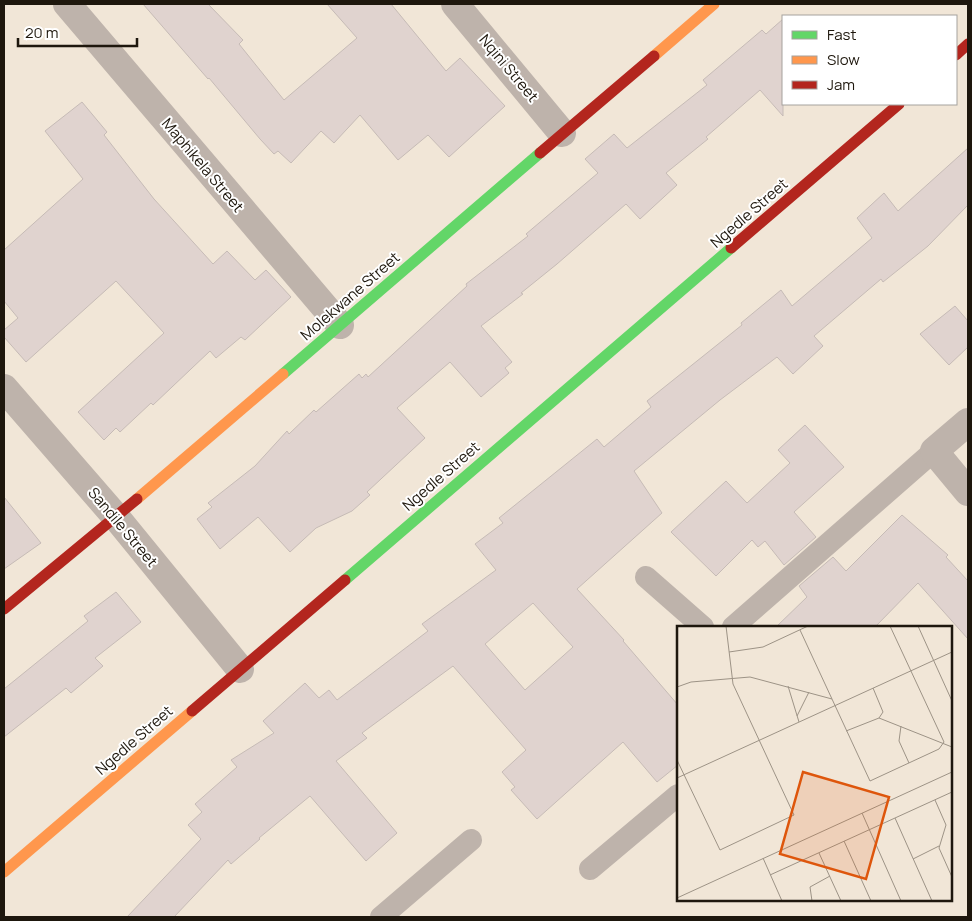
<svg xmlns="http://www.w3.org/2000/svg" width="972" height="921" font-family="Manrope,sans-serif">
<rect width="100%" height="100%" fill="#f1e6d7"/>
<path fill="#e0d3cf" stroke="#c6bbb6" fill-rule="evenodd" d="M 143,4 L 208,4 L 243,40 L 239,44 L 284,100 L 357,38 L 327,4 L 391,4 L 446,71 L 460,58 L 505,106 L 449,157 L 428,135 L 398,160 L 360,115 L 334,143 L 321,131 L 291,163 L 278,151 L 274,154 L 260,139 L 209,78 L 208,79 Z
M 783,19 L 783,116 L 760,90 L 706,137 L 708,139 L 666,173 L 677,185 L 640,219 L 626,204 L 557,264 L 521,293 L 523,294 L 481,326 L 512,362 L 505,368 L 509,373 L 481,397 L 450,362 L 397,408 L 425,438 L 367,492 L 370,495 L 352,511 L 316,528 L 290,552 L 258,517 L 220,549 L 197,519 L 212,507 L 208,503 L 255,466 L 287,431 L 289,434 L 314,410 L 316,412 L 359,374 L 362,378 L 366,374 L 368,377 L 467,286 L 466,284 L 528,236 L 526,234 L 598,173 L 585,159 L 614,134 L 627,148 L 707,85 L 703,80 L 762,30 L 766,34 Z
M 82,102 L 107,132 L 104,135 L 154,199 L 213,264 L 227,251 L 255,280 L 266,270 L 291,297 L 245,340 L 241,337 L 216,358 L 210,351 L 153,405 L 151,403 L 120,432 L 116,428 L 104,440 L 78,412 L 164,333 L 116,281 L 26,362 L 4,337 L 4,330 L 18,318 L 4,301 L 4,250 L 83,179 L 45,131 Z
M 968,148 L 968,205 L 928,246 L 883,282 L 881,279 L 814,336 L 823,346 L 793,374 L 777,357 L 720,400 L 634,471 L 662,513 L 577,589 L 624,640 L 623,641 L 678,705 L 678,765 L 657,782 L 623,742 L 537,819 L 511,790 L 515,787 L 502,772 L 526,750 L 453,666 L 362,733 L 367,738 L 336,761 L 397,833 L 366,861 L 310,796 L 259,838 L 260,839 L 231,864 L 228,860 L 174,917 L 127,917 L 201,839 L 188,825 L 202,812 L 195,804 L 237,767 L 231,760 L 274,733 L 263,721 L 305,683 L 319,698 L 329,690 L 337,700 L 428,631 L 422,624 L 496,570 L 475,544 L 503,523 L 499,518 L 597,439 L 604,447 L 651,407 L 647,401 L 742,325 L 741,323 L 781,290 L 792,306 L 872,238 L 857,218 L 884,193 L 898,211 ZM 533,603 L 573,647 L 525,690 L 485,644 Z
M 955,306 L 968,321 L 968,347 L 949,365 L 920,334 Z
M 805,425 L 844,467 L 794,512 L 816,537 L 784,565 L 765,541 L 758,547 L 752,540 L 716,576 L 671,532 L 726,481 L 747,503 L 790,463 L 778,450 Z
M 4,497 L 41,543 L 4,569 Z
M 902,515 L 948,555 L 946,557 L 968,581 L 968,639 L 918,583 L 875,627 L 776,627 L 807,597 L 799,586 L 833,557 L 846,571 Z
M 116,592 L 141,622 L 95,658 L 103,666 L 71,693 L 66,688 L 4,737 L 4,689 L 88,621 L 84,616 Z"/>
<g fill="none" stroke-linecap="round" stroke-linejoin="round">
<path stroke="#beb3ab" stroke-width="22" d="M 646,577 L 703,627
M 733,627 L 934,451
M 590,869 L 678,795
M 381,917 L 471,840"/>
<path stroke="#beb3ab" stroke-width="28" d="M 67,4 L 340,325
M 455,4 L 562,133
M 4,388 L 116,517 L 240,669
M 968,422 L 934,451 L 968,492"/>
<path stroke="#63d668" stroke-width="11" d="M 283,374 L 540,153
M 345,580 L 731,248"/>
<path stroke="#ff974d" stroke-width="11" d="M 654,56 L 714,4
M 137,499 L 283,374
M 4,872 L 192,711"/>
<path stroke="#b3261e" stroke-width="11" d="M 956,55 L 968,44
M 540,153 L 654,56
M 731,248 L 899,104
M 4,609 L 137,499
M 192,711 L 345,580"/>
</g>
<g text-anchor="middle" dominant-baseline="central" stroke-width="4" stroke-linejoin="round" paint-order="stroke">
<g font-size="15" fill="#1e170d" stroke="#fff">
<text transform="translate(509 68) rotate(50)">Nqini Street</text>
<text transform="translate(203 165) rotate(50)">Maphikela Street</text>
<text transform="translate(749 213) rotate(-41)">Ngedle Street</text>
<text transform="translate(350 296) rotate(-41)">Molekwane Street</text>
<text transform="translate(441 476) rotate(-41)">Ngedle Street</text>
<text transform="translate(123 527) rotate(50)">Sandile Street</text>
<text transform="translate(134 740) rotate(-41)">Ngedle Street</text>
</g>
</g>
<g transform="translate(677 626)">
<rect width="275" height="275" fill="#f1e6d7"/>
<path fill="none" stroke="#9d9386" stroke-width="1" d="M 241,0 L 275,75M 123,4 L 193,155 L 262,123 L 267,116 L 213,0M 52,26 L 86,21 L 131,0M 111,60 L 122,96M 0,61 L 14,56 L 73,51 L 155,73M 196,62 L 206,86 L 202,92M 120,90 L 132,66M 224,100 L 222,115 L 232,137M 169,105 L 202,92 L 275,121M 0,134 L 43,224 L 117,189 L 56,58 L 49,0M 0,152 L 275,26M 258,174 L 269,199 L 262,222 L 275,251M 185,187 L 224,275M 218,192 L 255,275M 167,215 L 194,275M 142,227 L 164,275M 86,232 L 105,275M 236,233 L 262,220M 93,249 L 275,166M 0,272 L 275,146M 135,275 L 133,261 L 153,250"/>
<path fill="#de560c" fill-opacity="0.15" stroke="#de560c" stroke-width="2.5" d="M 126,146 L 212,171 L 189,253 L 103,228 Z"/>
<rect width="275" height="275" fill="none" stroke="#1e170d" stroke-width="2.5"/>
</g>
<rect width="972" height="921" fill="none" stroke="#1e170d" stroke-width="10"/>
<rect x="782" y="15" width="175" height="90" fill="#ffffff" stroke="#a5a29e"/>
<rect x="792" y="31" width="25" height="8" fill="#63d668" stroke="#a5a29e"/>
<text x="827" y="40" font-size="15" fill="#1e170d">Fast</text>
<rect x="792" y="56" width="25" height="8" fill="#ff974d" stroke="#a5a29e"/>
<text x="827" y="65" font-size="15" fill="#1e170d">Slow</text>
<rect x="792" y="81" width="25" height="8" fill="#b3261e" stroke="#a5a29e"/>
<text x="827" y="90" font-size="15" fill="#1e170d">Jam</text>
<path d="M18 38v8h119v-8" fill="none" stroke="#1e170d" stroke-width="2.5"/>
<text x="25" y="38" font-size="15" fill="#1e170d" stroke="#ffffff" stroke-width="4" paint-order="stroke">20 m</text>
</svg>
